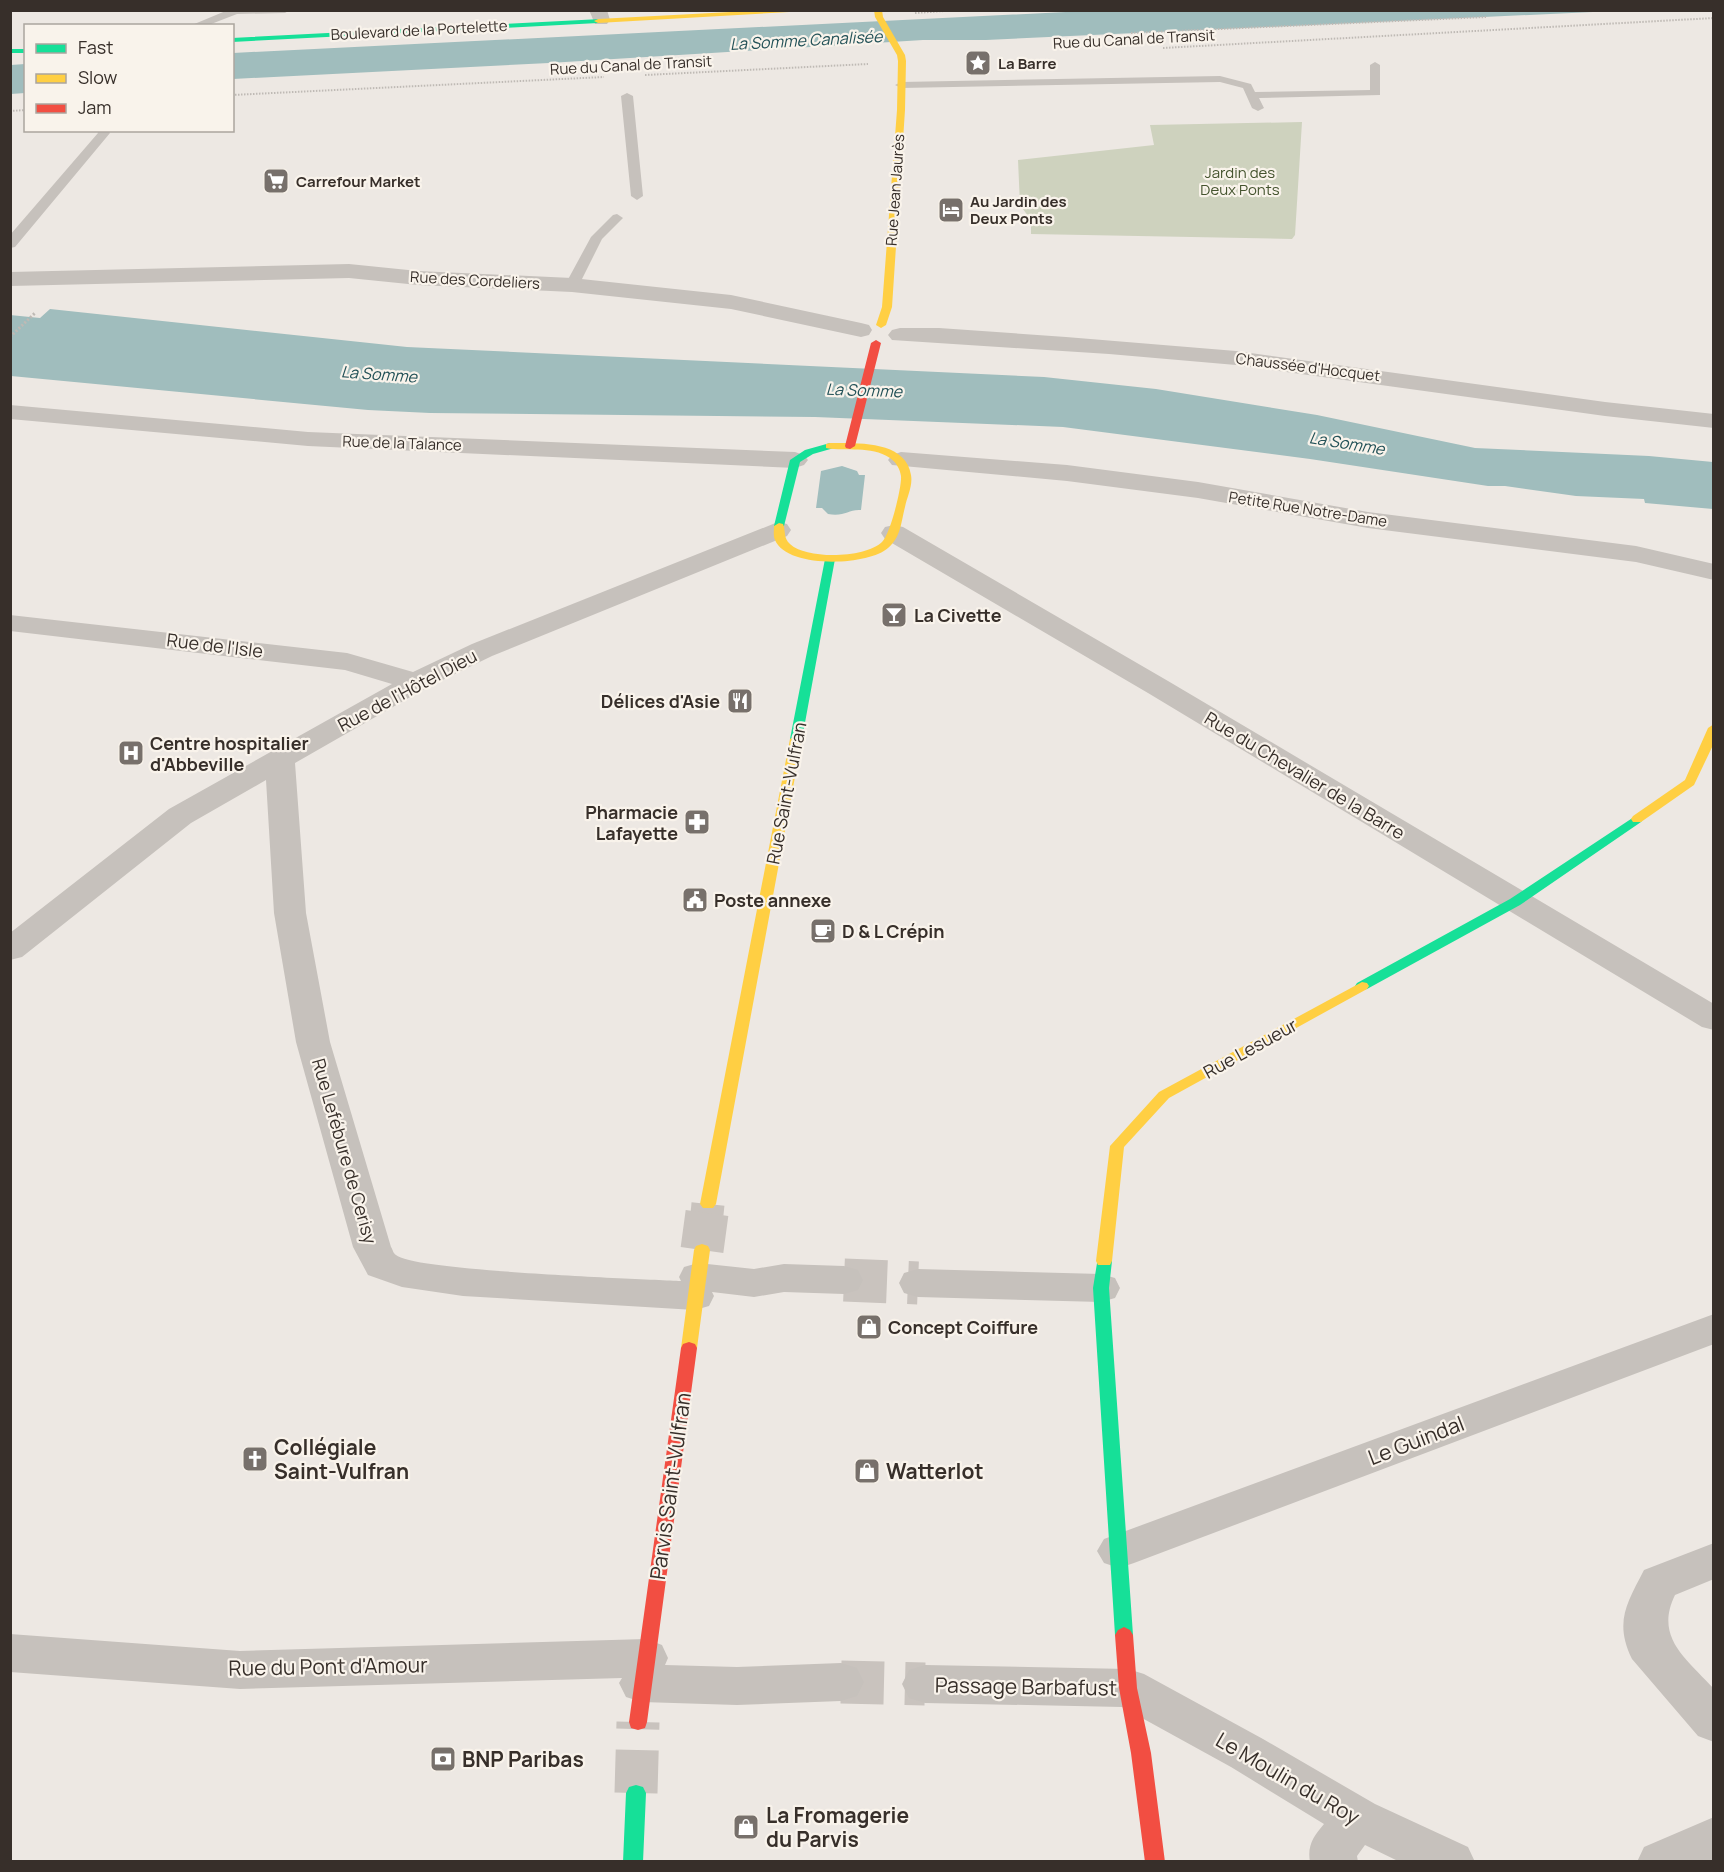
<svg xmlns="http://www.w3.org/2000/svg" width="1724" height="1872" font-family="Manrope,sans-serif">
<rect width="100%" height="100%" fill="#ede8e3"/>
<path fill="#ced2be" d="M 1302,122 L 1295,235 L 1292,239 L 1031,234 L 1031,220 L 1020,205 L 1018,160 L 1154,145 L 1150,125 Z"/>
<path fill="#a0bdbd" d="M 1105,10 L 1614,11 L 986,40 L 923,40 L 549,63 L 233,79 L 233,53 Z
M 25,64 L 25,93 L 11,94 L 11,65 Z
M 50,309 L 407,347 L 1044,377 L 1156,389 L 1317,415 L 1475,448 L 1649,456 L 1713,462 L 1713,509 L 1645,503 L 1644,499 L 1576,496 L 1505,486 L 1488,486 L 1310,459 L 1063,427 L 815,417 L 430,413 L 368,410 L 11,376 L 10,315 L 40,318 Z
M 842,466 L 857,471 L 859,475 L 865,475 L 861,510 C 848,509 845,517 828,514 L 822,508 L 816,508 L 821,471 Z"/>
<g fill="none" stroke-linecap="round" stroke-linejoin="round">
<path stroke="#c9c3be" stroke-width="43" stroke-dasharray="43 21" stroke-linecap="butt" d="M 844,1280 L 918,1283
M 841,1682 L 925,1684"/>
<path stroke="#c9c3be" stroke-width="33" stroke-dasharray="33 16" stroke-linecap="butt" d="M 707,1214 L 708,1204"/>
<path stroke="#c9c3be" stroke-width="43" stroke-dasharray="43 21" stroke-linecap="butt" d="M 702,1250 L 707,1213
M 636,1793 L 638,1722"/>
<path stroke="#bfbab5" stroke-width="2" stroke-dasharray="1.5 1.5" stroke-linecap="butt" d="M 986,10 L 1006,10
M 915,13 L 959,10
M 1131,33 L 1486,17
M 1163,48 L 1714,18
M 645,75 L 868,64
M 232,95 L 604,77
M 10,111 L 26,110"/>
<path stroke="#bfbab5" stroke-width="3" stroke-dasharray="2 2" stroke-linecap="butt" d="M 10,337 L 35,313"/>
<path fill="#c6c1bc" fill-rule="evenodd" d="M 228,10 L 290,10 L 285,13 L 237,14 L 206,26 L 192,25 Z
M 1375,62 L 1380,65 L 1380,95 L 1259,98 L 1264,108 L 1258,111 L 1252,108 L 1243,88 L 1220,82 L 901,88 L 895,85 L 901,82 L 1220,76 L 1251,84 L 1255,92 L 1370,90 L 1370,65 Z
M 627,93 L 633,96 L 643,196 L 637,200 L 631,196 L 621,96 Z
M 97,130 L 108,130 L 110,133 L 15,247 L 10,248 L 10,235 L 98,133 Z
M 617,214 L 623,218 L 602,239 L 579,285 L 577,288 L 567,288 L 565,285 L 591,237 L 613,215 Z"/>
<path fill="#c6c1bc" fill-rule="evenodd" d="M 589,10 L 607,10 L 610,20 L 607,24 L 595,24 Z
M 349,264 L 418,271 L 572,278 L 731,295 L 861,323 L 869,325 L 872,330 L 869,335 L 861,337 L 731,309 L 572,292 L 418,285 L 349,278 L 10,286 L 10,272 Z
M 900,328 L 939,328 L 1066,337 L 1236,351 L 1605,402 L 1714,414 L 1714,428 L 1605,416 L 1236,365 L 1109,354 L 892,340 L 888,335 L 892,330 Z
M 10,405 L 308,432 L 795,452 L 804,455 L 808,460 L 804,465 L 795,468 L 308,446 L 10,419 Z
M 901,452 L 1067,465 L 1198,482 L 1368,512 L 1636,546 L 1714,564 L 1714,580 L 1636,562 L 1368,528 L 1198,498 L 1067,481 L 892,465 L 888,460 L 892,455 Z
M 778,522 L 787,524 L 791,530 L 787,536 L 492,656 L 426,688 L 295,763 L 306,913 L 330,1042 L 391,1247 C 393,1250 393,1253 396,1255 C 413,1271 642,1279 681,1281 L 679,1277 L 684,1267 L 698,1263 L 754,1269 L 784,1264 L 844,1266 L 858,1270 L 863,1280 L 858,1290 L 844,1294 L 784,1292 L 754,1297 L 712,1292 L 714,1296 L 709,1306 L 695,1310 L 463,1296 L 402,1287 L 368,1275 L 353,1247 L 296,1042 L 274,913 L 266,780 L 191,823 L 22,957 L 10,960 L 10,933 L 169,809 L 392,684 L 345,670 L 10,631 L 10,615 L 347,653 L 413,672 L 472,644 Z
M 894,525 L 903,527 L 1168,681 L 1714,1004 L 1714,1030 L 1702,1027 L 1148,693 L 885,539 L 881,533 L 885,527 Z
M 918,1269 L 1101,1274 L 1115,1278 L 1120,1288 L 1115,1298 L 1101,1302 L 918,1297 L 904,1293 L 899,1283 L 904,1273 Z
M 1714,1314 L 1714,1344 L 1134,1563 L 1119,1568 L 1104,1563 L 1097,1551 L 1104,1539 Z
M 1714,1543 L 1714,1579 L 1675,1595 C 1654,1638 1687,1659 1714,1689 L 1714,1742 L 1698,1736 L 1632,1659 C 1614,1622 1627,1603 1644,1570 Z
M 10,1634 L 240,1651 L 646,1639 L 662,1645 L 668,1658 L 665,1665 L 737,1667 L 841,1663 L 857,1668 L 864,1682 L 857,1696 L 841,1701 L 737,1705 L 642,1702 L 626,1697 L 619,1683 L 622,1678 L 240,1689 L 10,1672 Z
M 925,1665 L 1128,1669 L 1144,1674 L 1263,1739 L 1375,1804 L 1468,1847 L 1475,1862 L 1400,1862 L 1365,1845 L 1357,1856 L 1358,1862 L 1310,1862 C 1307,1845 1314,1836 1324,1824 L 1231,1767 L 1122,1707 L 925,1703 L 909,1698 L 902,1684 L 909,1670 Z
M 1714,1817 L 1714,1861 L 1637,1862 L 1644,1847 Z"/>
<path fill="#16e098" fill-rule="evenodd" d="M 601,19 L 602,21 L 598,23 L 232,42 L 232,38 Z
M 10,49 L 26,49 L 26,53 L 10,53 Z
M 830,443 L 834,444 L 834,448 L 813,454 L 800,462 L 784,526 L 779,529 L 775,528 L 774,526 L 790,460 L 805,450 Z
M 830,556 L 835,559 L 802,739 L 796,743 L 790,739 L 825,559 Z
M 1637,815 L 1643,819 L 1641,822 L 1520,905 L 1367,989 L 1362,990 L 1355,986 L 1357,983 L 1510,899 Z
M 1104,1255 L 1110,1257 L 1112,1261 L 1109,1288 L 1133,1635 L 1130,1640 L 1124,1643 L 1118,1640 L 1115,1635 L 1093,1288 L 1098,1257 Z
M 636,1785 L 643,1787 L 646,1793 L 643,1862 L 623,1862 L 626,1793 L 629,1787 Z"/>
<path fill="#ffcf43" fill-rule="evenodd" d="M 768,10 L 825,10 L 598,23 L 594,21 L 598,19 Z
M 874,10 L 882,10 L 883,17 L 905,55 L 906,61 L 905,110 L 892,307 L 886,325 L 881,328 L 876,325 L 882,307 L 897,110 L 898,61 L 897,55 L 875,17 Z
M 830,443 C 856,443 906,440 911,475 C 913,486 907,497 905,507 C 901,522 901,537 888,548 C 868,566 787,569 775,540 C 773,536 774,530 774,526 L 779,523 L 783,524 C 786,531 783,538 790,544 C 807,560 866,558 882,542 C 890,535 902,487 901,476 C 900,469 896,462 890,458 C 870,445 847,452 826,448 L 826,444 Z
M 1714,724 L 1714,743 L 1694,785 L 1641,822 L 1633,822 L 1631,819 L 1633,816 L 1685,780 L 1708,728 Z
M 796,735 L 802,739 L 716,1204 L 713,1208 L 703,1208 L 700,1204 L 790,739 Z
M 1362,982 L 1367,983 L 1369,986 L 1367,989 L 1169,1098 L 1124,1147 L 1112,1261 L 1110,1265 L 1098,1265 L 1096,1261 L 1110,1146 L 1159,1092 Z
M 702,1244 L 708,1246 L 710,1250 L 697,1348 L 695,1352 L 689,1354 L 683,1352 L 681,1348 L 694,1250 L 696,1246 Z"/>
<path fill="#f24e42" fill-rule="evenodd" d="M 876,340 L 881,343 L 855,446 L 850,449 L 846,448 L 845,446 L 871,343 Z
M 689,1342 L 695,1344 L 697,1348 L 647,1722 L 645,1728 L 638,1730 L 631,1728 L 629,1722 L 681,1348 L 683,1344 Z
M 1124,1627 L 1130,1630 L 1133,1635 L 1137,1688 L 1151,1753 L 1165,1862 L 1145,1862 L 1131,1753 L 1119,1688 L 1115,1635 L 1118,1630 Z"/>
</g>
<defs>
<g id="sight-square" transform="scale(1.35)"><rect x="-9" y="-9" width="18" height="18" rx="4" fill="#77706b" stroke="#f9f3eb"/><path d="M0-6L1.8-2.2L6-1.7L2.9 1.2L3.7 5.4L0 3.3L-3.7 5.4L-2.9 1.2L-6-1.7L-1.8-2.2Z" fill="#fff"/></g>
<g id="supermarket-square" transform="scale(1.35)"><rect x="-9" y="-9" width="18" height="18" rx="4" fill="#77706b" stroke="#f9f3eb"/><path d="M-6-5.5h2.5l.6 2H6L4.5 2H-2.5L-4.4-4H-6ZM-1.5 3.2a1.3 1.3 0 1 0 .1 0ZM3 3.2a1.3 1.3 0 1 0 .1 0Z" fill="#fff"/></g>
<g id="hotel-square" transform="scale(1.35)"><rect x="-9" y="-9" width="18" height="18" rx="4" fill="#77706b" stroke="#f9f3eb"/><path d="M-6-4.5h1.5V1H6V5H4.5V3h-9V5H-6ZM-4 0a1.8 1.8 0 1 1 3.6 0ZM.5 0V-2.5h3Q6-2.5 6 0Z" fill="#fff"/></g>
<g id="bar-square" transform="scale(1.35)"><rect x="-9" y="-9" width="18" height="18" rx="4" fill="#77706b" stroke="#f9f3eb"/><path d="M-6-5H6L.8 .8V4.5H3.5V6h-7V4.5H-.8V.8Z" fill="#fff"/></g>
<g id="restaurant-square" transform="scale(1.35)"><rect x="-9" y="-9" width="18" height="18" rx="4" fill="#77706b" stroke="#f9f3eb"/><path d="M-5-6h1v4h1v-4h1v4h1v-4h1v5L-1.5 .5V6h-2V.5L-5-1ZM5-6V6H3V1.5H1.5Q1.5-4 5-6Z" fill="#fff"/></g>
<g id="hospital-square" transform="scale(1.35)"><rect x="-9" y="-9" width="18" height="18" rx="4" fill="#77706b" stroke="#f9f3eb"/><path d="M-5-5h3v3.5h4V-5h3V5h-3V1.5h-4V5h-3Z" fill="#fff"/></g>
<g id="pharmacy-square" transform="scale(1.35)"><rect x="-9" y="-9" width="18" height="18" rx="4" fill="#77706b" stroke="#f9f3eb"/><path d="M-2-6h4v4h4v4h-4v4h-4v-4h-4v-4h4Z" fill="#fff"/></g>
<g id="civic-square" transform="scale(1.35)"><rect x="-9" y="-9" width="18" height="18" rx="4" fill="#77706b" stroke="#f9f3eb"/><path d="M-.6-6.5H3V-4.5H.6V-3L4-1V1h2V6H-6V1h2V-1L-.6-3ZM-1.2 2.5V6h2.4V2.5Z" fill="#fff"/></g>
<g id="cafe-square" transform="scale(1.35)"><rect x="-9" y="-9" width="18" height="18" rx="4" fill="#77706b" stroke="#f9f3eb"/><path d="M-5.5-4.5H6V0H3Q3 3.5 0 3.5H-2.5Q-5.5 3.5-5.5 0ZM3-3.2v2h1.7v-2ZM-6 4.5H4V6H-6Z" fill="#fff"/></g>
<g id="shop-square" transform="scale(1.35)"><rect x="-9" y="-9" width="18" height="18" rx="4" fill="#77706b" stroke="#f9f3eb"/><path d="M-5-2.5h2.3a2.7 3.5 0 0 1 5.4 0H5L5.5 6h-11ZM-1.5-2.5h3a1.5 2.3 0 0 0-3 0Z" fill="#fff"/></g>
<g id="church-square" transform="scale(1.35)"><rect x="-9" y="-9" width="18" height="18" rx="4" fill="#77706b" stroke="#f9f3eb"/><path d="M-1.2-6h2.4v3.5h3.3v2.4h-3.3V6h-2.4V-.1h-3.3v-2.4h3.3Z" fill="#fff"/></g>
<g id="bank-square" transform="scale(1.35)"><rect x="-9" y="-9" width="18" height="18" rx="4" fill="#77706b" stroke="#f9f3eb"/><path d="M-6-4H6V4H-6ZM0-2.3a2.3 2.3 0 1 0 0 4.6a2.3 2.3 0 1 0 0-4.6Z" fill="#fff"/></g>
</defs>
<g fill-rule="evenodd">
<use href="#sight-square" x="978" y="63"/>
<use href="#supermarket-square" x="276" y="181"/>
<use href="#hotel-square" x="951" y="210"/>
<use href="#bar-square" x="894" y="615"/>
<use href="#restaurant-square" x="740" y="701"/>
<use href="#hospital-square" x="131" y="753"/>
<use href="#pharmacy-square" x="697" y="822"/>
<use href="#civic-square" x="695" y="900"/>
<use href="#cafe-square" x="823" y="931"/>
<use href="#shop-square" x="869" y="1327"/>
<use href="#church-square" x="255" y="1459"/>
<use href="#shop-square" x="867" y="1471"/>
<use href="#bank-square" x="443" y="1759"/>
<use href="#shop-square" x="746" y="1827"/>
</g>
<g text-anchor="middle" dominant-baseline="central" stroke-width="4.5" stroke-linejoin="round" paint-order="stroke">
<g font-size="15" fill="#372f2a" stroke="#f9f3eb">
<text transform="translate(419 30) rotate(-3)">Boulevard de la Portelette</text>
<text transform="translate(1134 39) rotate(-3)">Rue du Canal de Transit</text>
<text transform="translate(631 65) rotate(-3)">Rue du Canal de Transit</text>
<text transform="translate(895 190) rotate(-86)">Rue Jean Jaurès</text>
<text transform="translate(475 280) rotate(3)">Rue des Cordeliers</text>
<text transform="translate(1308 367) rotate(7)">Chaussée d'Hocquet</text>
<text transform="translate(402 443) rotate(2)">Rue de la Talance</text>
<text transform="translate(1308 509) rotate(9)">Petite Rue Notre-Dame</text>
</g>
<g font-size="15" font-weight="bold" fill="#372f2a" stroke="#f9f3eb" text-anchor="start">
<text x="998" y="63">La Barre</text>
<text x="296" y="181">Carrefour Market</text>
<text x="970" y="201">Au Jardin des<tspan x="970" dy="17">Deux Ponts</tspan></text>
</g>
<g font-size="15" fill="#45542f" stroke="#f9f3eb">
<text x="1240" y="172">Jardin des<tspan x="1240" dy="17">Deux Ponts</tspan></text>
</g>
<g font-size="16" font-style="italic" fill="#225157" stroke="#f9f3eb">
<text transform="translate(806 40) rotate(-3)">La Somme Canalisée</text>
<text transform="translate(379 374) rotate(4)">La Somme</text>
<text transform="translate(864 390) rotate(2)">La Somme</text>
<text transform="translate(1347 443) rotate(9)">La Somme</text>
</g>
<g font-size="18" font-weight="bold" fill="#372f2a" stroke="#f9f3eb" text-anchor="start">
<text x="914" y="615">La Civette</text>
<text x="720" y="701" text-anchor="end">Délices d'Asie</text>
<text x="150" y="743">Centre hospitalier<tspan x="150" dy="21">d'Abbeville</tspan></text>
<text x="678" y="812" text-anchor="end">Pharmacie<tspan x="678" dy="21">Lafayette</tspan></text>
<text x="714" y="900">Poste annexe</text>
<text x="842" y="931">D &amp; L Crépin</text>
<text x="888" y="1327">Concept Coiffure</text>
</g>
<g font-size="18" fill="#372f2a" stroke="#f9f3eb">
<text transform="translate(215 645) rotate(7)">Rue de l'Isle</text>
<text transform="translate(407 690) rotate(-28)">Rue de l'Hôtel Dieu</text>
<text transform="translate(1305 775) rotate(31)">Rue du Chevalier de la Barre</text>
<text transform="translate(786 793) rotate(-79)">Rue Saint-Vulfran</text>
<text transform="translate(1250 1048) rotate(-29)">Rue Lesueur</text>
<text transform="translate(345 1151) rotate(74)">Rue Lefébure de Cerisy</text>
</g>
<g font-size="21" fill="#372f2a" stroke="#f9f3eb">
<text transform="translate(1416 1440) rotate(-21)">Le Guindal</text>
<text transform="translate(670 1486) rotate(-82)">Parvis Saint-Vulfran</text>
<text transform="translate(328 1666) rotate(-1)">Rue du Pont d'Amour</text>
<text transform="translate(1026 1686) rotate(1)">Passage Barbafust</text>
<text transform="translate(1288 1778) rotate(30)">Le Moulin du Roy</text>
</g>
<g font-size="21" font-weight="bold" fill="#372f2a" stroke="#f9f3eb" text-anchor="start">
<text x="274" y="1447">Collégiale<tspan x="274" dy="24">Saint-Vulfran</tspan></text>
<text x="886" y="1471">Watterlot</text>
<text x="462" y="1759">BNP Paribas</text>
<text x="766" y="1815">La Fromagerie<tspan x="766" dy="24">du Parvis</tspan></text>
</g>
</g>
<rect width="1724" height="1872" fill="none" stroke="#372f2a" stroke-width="24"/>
<rect x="24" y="24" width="210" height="108" fill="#f9f3eb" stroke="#aba59e" stroke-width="1.5"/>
<rect x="36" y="44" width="30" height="9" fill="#16e098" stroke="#aba59e" stroke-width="1.5"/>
<text x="78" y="54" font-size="18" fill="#372f2a">Fast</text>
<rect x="36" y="74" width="30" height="9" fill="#ffcf43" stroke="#aba59e" stroke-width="1.5"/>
<text x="78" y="84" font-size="18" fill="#372f2a">Slow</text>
<rect x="36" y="104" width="30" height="9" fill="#f24e42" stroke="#aba59e" stroke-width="1.5"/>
<text x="78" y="114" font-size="18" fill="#372f2a">Jam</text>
</svg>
